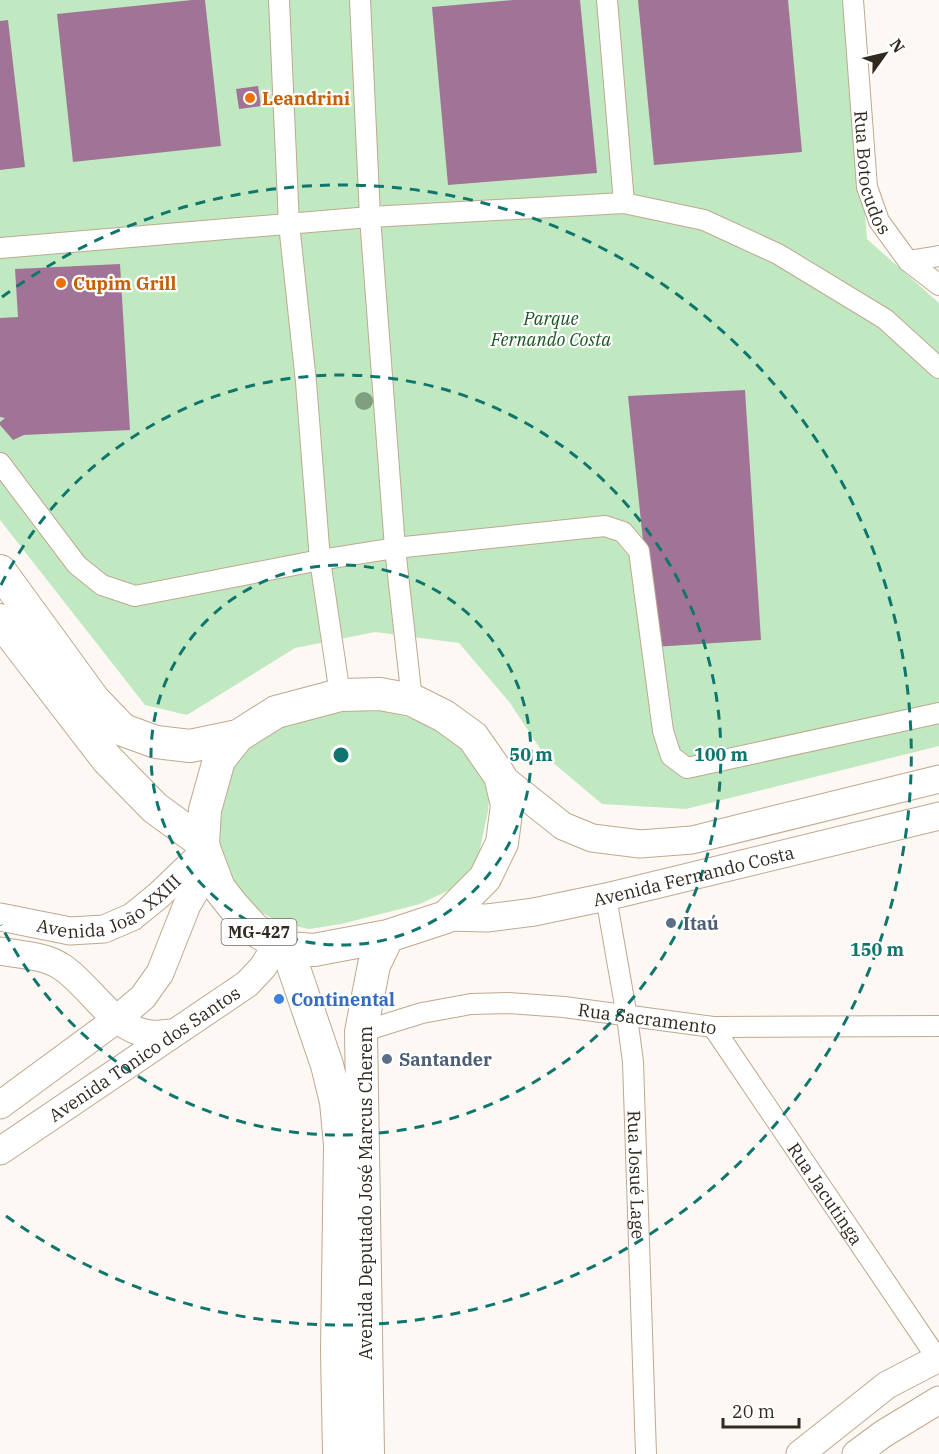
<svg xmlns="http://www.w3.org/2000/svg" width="939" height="1454" font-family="'IBM Plex Serif',serif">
<rect width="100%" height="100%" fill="#fdf8f3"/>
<path fill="#c0e9c1" d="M 0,0 L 849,0 L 867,239 L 939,303 L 939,746 L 686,809 L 602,804 L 545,756 L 510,703 L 459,643 L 375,632 L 295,648 L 187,715 L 145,705 L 0,520 Z
M 362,706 L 440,725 L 460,736 L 490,786 L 488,811 L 477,863 L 460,885 L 420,904 L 341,924 L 309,929 L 281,923 L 257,910 L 231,881 L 216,844 L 215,811 L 237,754 L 297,711 Z"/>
<path fill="#a17497" d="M 192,0 L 205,0 L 221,146 L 73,162 L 57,14 Z
M 514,0 L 580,0 L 597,173 L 448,185 L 432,7 Z
M 638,0 L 788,0 L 802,152 L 654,165 Z
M 8,20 L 25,167 L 0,170 L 0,21 Z
M 258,86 L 261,106 L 239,109 L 236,89 Z
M 120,264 L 130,430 L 24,435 L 13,440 L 0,425 L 0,422 L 5,418 L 0,417 L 0,318 L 18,317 L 15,269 Z
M 745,390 L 761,640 L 654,647 L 628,396 Z"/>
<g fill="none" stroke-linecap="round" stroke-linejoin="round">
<g stroke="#bfa88f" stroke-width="22">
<g id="street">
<path d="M 279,0 L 289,224 L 306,382 L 320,560 L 340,695"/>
<path d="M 360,0 L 370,217 L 395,548 L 412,700"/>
<path d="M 607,0 L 624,203"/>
<path id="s1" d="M 853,0 L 867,187 L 879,221 L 908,261 L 939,285"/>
<path d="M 0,248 L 370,217 L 624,203 L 704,220 L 778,254 L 885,319 L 939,368"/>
<path d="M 908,261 L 939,256"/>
<path d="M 0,463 L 77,565 L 102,585 L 135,596 L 320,560 L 395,548 L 605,526 L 623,532 L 639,551 L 663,731 L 671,756 L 687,768 L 939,713"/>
<path id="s2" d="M 606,897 L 627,1017 L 633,1062 L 646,1454"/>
<path id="s3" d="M 713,1027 L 939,1361"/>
<path id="s4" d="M 361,1032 L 422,1013 L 471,1004 L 508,1003 L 564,1007 L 713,1027 L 939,1026"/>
</g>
</g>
<g stroke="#bfa88f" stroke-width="29">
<g id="secondary">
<path d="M 500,776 L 563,826 L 592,838 L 640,844 L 692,840 L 939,779"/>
<path id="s5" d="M 0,917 L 70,931 L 104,929 L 132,917 L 159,895 L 205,851"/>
<path id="s6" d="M 446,917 L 487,918 L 534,912 L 606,897 L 939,816"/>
<path d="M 0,951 C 21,955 44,955 62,967 C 92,987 111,1029 150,1034 C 157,1035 165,1033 173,1033"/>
<path d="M 0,1105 L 117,1019 L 143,997 L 160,973 L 187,905 L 210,866"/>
<path id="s7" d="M 0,1151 L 247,984 L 263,967 L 277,944"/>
<path d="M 800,1454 L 887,1385 L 939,1358"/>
<path d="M 856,1454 L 883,1434 L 939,1400"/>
</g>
</g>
<g stroke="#bfa88f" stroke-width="34">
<path id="primary" d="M 0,571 L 94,700 L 123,730 L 156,742 L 190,746 L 238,736
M 0,620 L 107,759 L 155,808 L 203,843
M 380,694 L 412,700 L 444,716 L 473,737 L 500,776 L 507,805 L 502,843 L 485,878 L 446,917 L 388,936 L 314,950 L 287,948 L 277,944 L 254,929 L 233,906 L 219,888 L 205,851 L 203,843 L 205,810 L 219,760 L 238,736 L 276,712 L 340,695 Z
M 287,948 L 327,1065 L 336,1102 L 340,1145 L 337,1352 L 339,1454
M 368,1454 L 361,1032 L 374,965 L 388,936"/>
</g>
<use href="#street" stroke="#fff" stroke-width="20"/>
<use href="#secondary" stroke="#fff" stroke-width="27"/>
<use href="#primary" stroke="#fff" stroke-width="32"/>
</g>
<circle fill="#809f80" cx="364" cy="401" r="9"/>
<g fill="none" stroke="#0f766e" stroke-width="3" stroke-dasharray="10 8">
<circle cx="341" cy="755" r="190"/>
<path d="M1 585A380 380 0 1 1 1 925"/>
<path d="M2 297A570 570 0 1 1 2 1213"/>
</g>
<g fill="#e8710a" stroke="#fff" stroke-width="2">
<circle cx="250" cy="98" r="6"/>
<circle cx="61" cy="283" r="6"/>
</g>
<g fill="#5c6f8a" stroke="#fff" stroke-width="2">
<circle cx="671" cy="923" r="6"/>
<circle cx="387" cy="1059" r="6"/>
</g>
<circle fill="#3f7fe0" stroke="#fff" stroke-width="2" cx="279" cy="999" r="6"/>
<g text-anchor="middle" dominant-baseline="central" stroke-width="4.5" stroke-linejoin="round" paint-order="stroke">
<rect fill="#fff" stroke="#706963" stroke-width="1.5" x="221.5" y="919" width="75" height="26" rx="4.5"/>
<g font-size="16" font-weight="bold" fill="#322920">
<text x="259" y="932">MG-427</text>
</g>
<g font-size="18" font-weight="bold" fill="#c56008" stroke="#fff" text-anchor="start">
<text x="262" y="98">Leandrini</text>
<text x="73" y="283">Cupim Grill</text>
</g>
<g font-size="18" fill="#322920" stroke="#fff">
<text stroke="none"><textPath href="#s1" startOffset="174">Rua Botocudos</textPath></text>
<text stroke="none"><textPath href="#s6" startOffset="252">Avenida Fernando Costa</textPath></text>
<text stroke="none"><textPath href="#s5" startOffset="117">Avenida João XXIII</textPath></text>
<text stroke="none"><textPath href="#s4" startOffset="291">Rua Sacramento</textPath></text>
<text stroke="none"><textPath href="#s7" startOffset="174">Avenida Tonico dos Santos</textPath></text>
<text stroke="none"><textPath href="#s2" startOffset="280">Rua Josué Lage</textPath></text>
<text transform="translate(365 1193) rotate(-90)">Avenida Deputado José Marcus Cherem</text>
<text stroke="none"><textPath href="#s3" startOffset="201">Rua Jacutinga</textPath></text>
</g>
<g font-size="18" font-style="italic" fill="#195722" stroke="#fff">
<text x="551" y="318">Parque<tspan x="551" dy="21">Fernando Costa</tspan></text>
</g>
<g font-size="18" font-weight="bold" fill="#4e5e75" stroke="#fff" text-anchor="start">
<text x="683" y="923">Itaú</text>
<text x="399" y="1059">Santander</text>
</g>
<g font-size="18" font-weight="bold" fill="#366cbe" stroke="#fff" text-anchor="start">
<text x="291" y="999">Continental</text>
</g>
</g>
<circle cx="341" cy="755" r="9" fill="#0f766e" stroke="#fff" stroke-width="3"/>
<g font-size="18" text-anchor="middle" font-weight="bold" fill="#0f766e" stroke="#fff" stroke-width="4.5" stroke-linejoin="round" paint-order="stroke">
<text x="531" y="761">50 m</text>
<text x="721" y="761">100 m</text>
<text x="877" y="956">150 m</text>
</g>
<g transform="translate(885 54) rotate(56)" stroke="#ffffff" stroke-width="4.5" paint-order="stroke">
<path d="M0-4.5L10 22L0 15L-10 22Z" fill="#322920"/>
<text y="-9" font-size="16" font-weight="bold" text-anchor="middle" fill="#322920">N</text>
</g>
<path d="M723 1418v9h76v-9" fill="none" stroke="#322920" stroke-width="3"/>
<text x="732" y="1418" font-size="18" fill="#322920" stroke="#ffffff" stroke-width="4.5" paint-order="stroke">20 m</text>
</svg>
